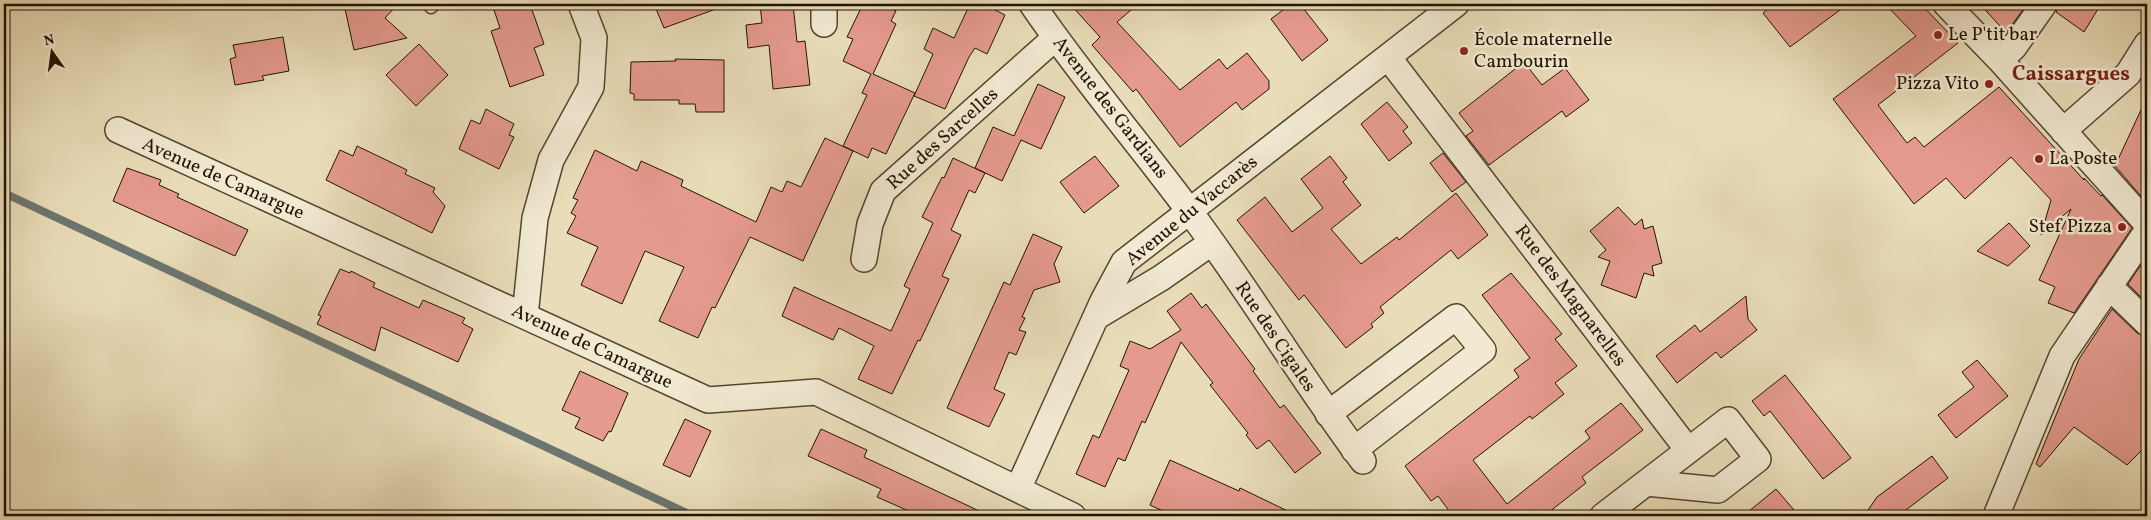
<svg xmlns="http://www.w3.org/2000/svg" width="2151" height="520" font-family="Vollkorn,serif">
<rect width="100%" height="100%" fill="#e9ddb9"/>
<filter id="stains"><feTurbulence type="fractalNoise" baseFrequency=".004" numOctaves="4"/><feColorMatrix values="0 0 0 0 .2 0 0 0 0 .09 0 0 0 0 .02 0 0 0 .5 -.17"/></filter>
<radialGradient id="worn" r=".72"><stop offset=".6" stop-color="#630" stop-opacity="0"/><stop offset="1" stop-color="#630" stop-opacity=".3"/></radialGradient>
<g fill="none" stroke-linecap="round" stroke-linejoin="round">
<path stroke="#6c7670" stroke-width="8" d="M 4,193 L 693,516"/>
</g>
<path fill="#e59a8e" stroke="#221300" d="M 344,4 L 398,4 L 385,18 L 407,38 L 354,50 Z
M 492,4 L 530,4 L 544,44 L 534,48 L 544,75 L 510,87 L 491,31 L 500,28 Z
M 654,4 L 723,4 L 724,6 L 664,28 Z
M 760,4 L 793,4 L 797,42 L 805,41 L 810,85 L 773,89 L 769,45 L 748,48 L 746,25 L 762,23 Z
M 863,4 L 880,4 L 896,11 L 891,21 L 896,24 L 873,74 L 915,93 L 886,154 L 872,148 L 868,158 L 843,146 L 867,95 L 862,93 L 871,74 L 843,61 L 853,39 L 847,37 Z
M 970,4 L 983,4 L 1005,15 L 987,54 L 975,48 L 969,57 L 945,109 L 914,96 L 933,54 L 924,49 L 933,28 L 954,38 Z
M 1070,4 L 1138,4 L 1117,22 L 1180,90 L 1219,59 L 1227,69 L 1247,53 L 1269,81 L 1269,89 L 1242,110 L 1236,102 L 1180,147 L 1136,89 L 1133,92 L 1092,45 L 1100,37 Z
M 1291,4 L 1300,4 L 1328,40 L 1302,61 L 1271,19 Z
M 1774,4 L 1848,4 L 1790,47 L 1763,13 Z
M 1885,4 L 1921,4 L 1958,43 L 1878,105 L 1907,143 L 1915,137 L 1924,147 L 1999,87 L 2084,180 L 2084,178 L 2101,196 L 2102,195 L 2132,228 L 2074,313 L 2048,303 L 2055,287 L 2039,280 L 2071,209 L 2041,235 L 2051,200 L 2011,157 L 1965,199 L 1946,178 L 1914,204 L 1833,99 L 1916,36 Z
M 1980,4 L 2027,4 L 2006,33 Z
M 2058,4 L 2101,4 L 2084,32 L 2056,12 Z
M 283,37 L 289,71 L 262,76 L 264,80 L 235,85 L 230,59 L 236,57 L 233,45 Z
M 419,44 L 448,75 L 416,106 L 386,75 Z
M 675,59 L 724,60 L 724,112 L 696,112 L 695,104 L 679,104 L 679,100 L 634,100 L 634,94 L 630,93 L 631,62 L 676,61 Z
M 1524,62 L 1542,85 L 1565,68 L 1589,100 L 1566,117 L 1562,111 L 1489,165 L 1466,136 L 1473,131 L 1459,113 Z
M 1038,84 L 1065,97 L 1041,149 L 1021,140 L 1002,181 L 975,168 L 993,127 L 1014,136 Z
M 2147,97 L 2147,203 L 2115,166 Z
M 1387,102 L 1408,127 L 1403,131 L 1412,143 L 1389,161 L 1361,124 Z
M 486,109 L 514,124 L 509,135 L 514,137 L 499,169 L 459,149 L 471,120 L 480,124 Z
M 825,138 L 853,151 L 803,261 L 750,237 L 715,308 L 712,307 L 698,338 L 659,321 L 684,267 L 645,251 L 622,304 L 581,285 L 598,247 L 567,233 L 576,216 L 571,213 L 578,200 L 573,198 L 595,150 L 637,171 L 641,161 L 683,180 L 681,186 L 756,222 L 771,187 L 782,192 L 787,181 L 801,187 Z
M 357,146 L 407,170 L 405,174 L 435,188 L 433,192 L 445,206 L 432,233 L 326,180 L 340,150 L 353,156 Z
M 1443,153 L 1466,182 L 1452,192 L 1430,163 Z
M 1095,156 L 1119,186 L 1084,213 L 1060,182 Z
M 1330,156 L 1347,178 L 1343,182 L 1361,205 L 1331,229 L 1361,264 L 1397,237 L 1399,240 L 1456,193 L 1488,235 L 1458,259 L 1451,250 L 1380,307 L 1384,313 L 1371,324 L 1373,327 L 1346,348 L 1304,295 L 1299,300 L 1237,220 L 1265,197 L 1292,232 L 1323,208 L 1301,179 Z
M 953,158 L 985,173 L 975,193 L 969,190 L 951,230 L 961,235 L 942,276 L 949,279 L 920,341 L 918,340 L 892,394 L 858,379 L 874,346 L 839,328 L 833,340 L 782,316 L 794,287 L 891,331 L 910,289 L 904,286 L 933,223 L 922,217 L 942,177 L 944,178 Z
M 127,168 L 161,180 L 159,185 L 179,194 L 177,197 L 248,230 L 235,256 L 113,201 Z
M 1618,207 L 1635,225 L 1642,219 L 1644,229 L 1653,226 L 1662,263 L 1652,266 L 1654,276 L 1644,273 L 1636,298 L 1601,285 L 1610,261 L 1598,257 L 1606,250 L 1590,231 Z
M 2009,223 L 2030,246 L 2008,266 L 1977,251 Z
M 1033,234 L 1062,247 L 1054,264 L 1060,282 L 1034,290 L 1022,317 L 1025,318 L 1019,330 L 1026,332 L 1016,355 L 1009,352 L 994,389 L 1005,394 L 989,427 L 947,408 L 1004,282 L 1010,285 Z
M 2147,256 L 2147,303 L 2128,284 Z
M 340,269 L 350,273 L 351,271 L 375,283 L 373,287 L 419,308 L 423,300 L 465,318 L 462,323 L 473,329 L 458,362 L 381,327 L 375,351 L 317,324 L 321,316 L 318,315 Z
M 1511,273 L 1562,334 L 1555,339 L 1577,366 L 1555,383 L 1564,394 L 1532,419 L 1530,416 L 1473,460 L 1507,504 L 1590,438 L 1585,431 L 1621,403 L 1643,430 L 1582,477 L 1586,483 L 1544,516 L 1453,516 L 1438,496 L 1431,501 L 1405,466 L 1519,377 L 1514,370 L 1530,358 L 1482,295 Z
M 1191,293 L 1202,308 L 1206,304 L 1255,369 L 1253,371 L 1280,408 L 1284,405 L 1321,453 L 1295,473 L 1269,440 L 1257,449 L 1246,435 L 1248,433 L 1210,385 L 1213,383 L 1181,342 L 1145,423 L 1142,421 L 1125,461 L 1118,458 L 1105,487 L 1076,474 L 1093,435 L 1099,438 L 1129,370 L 1120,366 L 1130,341 L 1150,349 L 1181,330 L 1167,311 Z
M 1746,296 L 1748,319 L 1757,330 L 1721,358 L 1716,352 L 1677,383 L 1656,356 L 1695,325 L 1700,332 Z
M 2112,309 L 2137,333 L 2147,337 L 2147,445 L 2127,465 L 2074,427 L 2040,467 L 2036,464 L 2079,359 Z
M 1977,360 L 2008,396 L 1956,438 L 1938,415 L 1974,387 L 1962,372 Z
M 580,371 L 628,393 L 611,432 L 609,431 L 603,441 L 575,428 L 580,418 L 562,410 Z
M 1785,375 L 1851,458 L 1823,479 L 1770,411 L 1764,416 L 1752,401 Z
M 685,419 L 711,431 L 690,477 L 663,465 Z
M 821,429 L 867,450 L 864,457 L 990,516 L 920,516 L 877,497 L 881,489 L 808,456 Z
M 1932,456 L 1948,478 L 1898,516 L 1864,516 L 1877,497 Z
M 1170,460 L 1239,491 L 1240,488 L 1298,516 L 1174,516 L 1150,505 Z
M 1776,489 L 1799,516 L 1743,516 Z"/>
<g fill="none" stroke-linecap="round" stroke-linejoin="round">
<g stroke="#54462e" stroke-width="15">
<path id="lane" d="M 431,7 L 434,4"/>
</g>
<g stroke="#54462e" stroke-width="28">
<path id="street" d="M 824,4 L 824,24
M 1032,4 C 1081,76 1138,142 1190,212 C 1251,293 1302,380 1363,461
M 1946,4 L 2000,60 L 2147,224
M 1388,57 L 1688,450
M 2000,60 L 2014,47 L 2044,4
M 118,130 L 708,400 L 816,392 L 1073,516
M 2063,131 L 2128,74 L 2147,44
M 864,259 L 870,224 L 883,191 L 1055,38
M 2109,286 L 2147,323
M 525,316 L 535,218 L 551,160 L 591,87 L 594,38 L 581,4
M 1096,317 L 1161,278 L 1211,243
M 1328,414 L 1456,317 L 1483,350 L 1354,450
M 1018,489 L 1103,301 L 1124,262 L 1456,4
M 1603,516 L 1728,420 L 1758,459 L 1718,490 L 1646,483
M 1996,516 L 2062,356 L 2147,231"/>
</g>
<use href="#lane" stroke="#f1e9d2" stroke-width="12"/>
<use href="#street" stroke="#f1e9d2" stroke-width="25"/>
</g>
<g fill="#8f2418" stroke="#f1e9d2" stroke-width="2">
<circle cx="1938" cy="35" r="5"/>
<circle cx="1464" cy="51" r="5"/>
<circle cx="1989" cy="84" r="5"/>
<circle cx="2039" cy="159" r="5"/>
<circle cx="2122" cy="227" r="5"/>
</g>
<g text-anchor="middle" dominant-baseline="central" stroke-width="5" stroke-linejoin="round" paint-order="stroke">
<g font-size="19" fill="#221300" stroke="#f1e9d2" text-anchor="start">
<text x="1948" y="35">Le P'tit bar</text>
<text x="1474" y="40">École maternelle<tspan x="1474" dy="22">Cambourin</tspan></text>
<text x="1979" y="84" text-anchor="end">Pizza Vito</text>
<text x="2049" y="159">La Poste</text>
<text x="2112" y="227" text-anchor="end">Stef Pizza</text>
</g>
<g font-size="19" fill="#221300" stroke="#f1e9d2">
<text transform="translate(1110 108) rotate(52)">Avenue des Gardians</text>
<text transform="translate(943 139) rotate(-42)">Rue des Sarcelles</text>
<text transform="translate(223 179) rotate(24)">Avenue de Camargue</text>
<text transform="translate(1192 211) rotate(-39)">Avenue du Vaccarès</text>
<text transform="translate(1570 296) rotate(53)">Rue des Magnarelles</text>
<text transform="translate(1275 337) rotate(56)">Rue des Cigales</text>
<text transform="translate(592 347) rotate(25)">Avenue de Camargue</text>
</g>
<g font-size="21" font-weight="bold" fill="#7a1f14" stroke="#f1e9d2">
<text x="2071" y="74">Caissargues</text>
</g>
</g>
<rect width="2151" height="520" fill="none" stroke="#e9ddb9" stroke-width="20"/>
<rect x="5" y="5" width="2141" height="510" fill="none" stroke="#221300" stroke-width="2.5"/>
<rect x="10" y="10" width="2131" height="500" fill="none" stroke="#221300"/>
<g transform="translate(52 52) rotate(346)" stroke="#f1e9d2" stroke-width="4" paint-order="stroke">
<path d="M0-4L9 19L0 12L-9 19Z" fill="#221300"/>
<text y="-8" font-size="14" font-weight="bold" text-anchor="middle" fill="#221300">N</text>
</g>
<rect width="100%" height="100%" filter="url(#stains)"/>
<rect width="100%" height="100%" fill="url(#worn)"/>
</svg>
